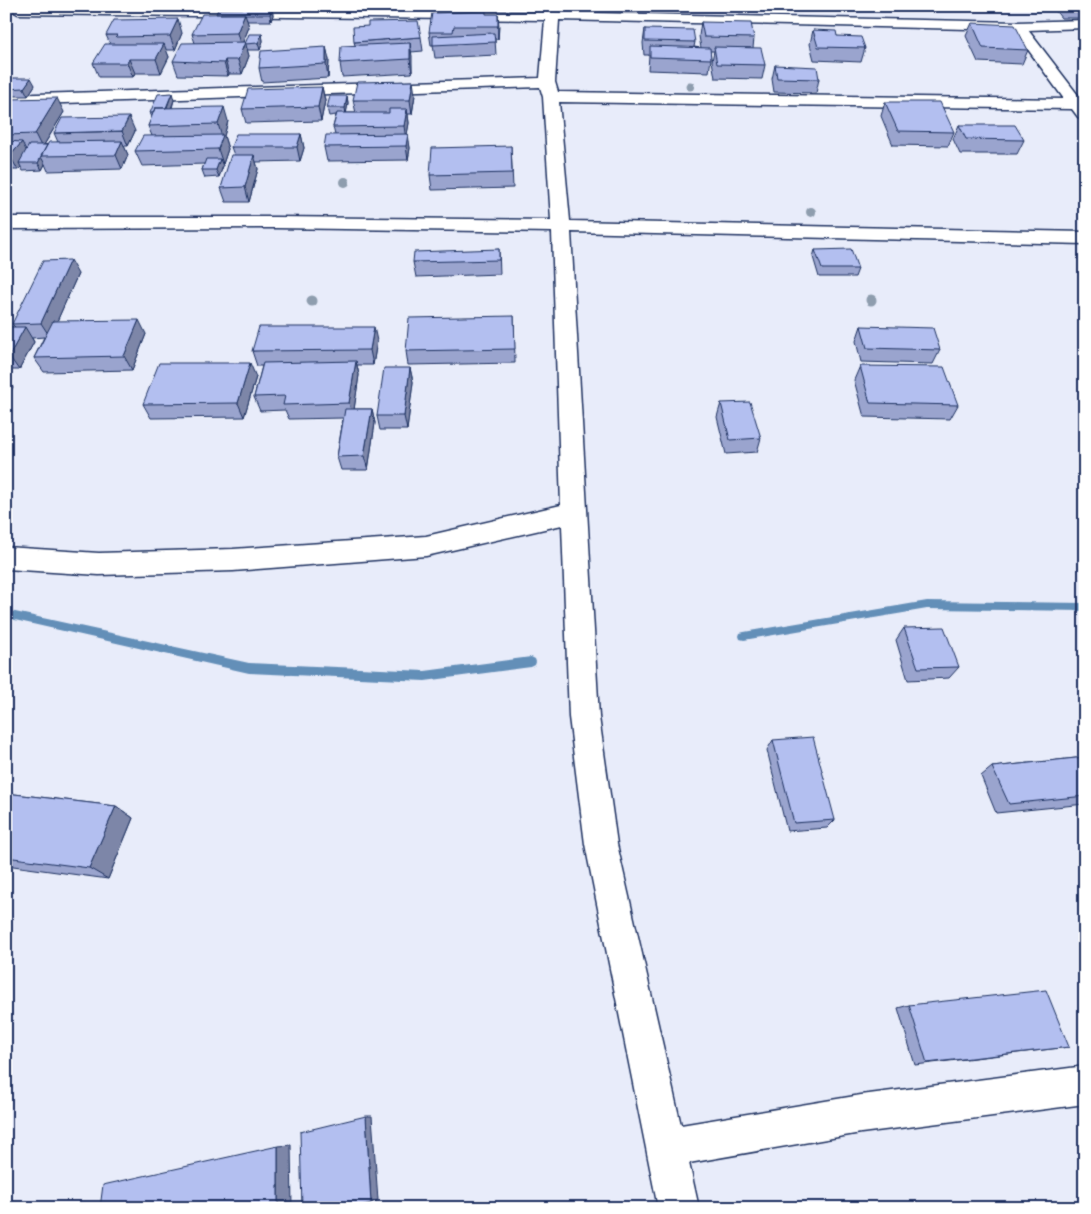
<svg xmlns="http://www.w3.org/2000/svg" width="1091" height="1214" font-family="'Patrick Hand',sans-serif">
<rect width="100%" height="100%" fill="#e8ecfa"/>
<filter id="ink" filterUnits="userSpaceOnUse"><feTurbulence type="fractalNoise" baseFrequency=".02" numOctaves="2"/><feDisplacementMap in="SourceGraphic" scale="10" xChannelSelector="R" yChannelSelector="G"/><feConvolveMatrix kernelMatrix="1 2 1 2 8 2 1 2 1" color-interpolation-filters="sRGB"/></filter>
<g filter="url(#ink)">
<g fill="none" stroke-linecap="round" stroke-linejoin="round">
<path fill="#648fb8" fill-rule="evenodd" d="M 927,601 L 1085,603 L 1085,611 L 927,609 L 744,640 L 740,639 L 739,636 L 740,633 L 744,632 Z
M 6,610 L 249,663 L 425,671 L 531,657 L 535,659 L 536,662 L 535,665 L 531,667 L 425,681 L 249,673 L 6,618 Z"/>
<g stroke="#1b2f5e" stroke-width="3">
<path id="minor" d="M 16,6 L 552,12 L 1018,22 L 1085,20 L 1085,28 L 1028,30 L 1081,99 L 1085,99 L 1084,119 L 1078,117 L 1072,109 L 559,102 L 570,221 L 1085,232 L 1085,244 L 571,232 L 599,717 L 617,844 L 681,1125 L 861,1095 L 1085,1066 L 1085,1104 L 861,1133 L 689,1163 L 699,1208 L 658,1208 L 585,844 L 569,717 L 562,525 L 426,556 L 233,571 L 99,575 L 6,569 L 6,547 L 99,553 L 233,549 L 426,536 L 561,505 L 552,232 L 276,228 L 6,229 L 6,217 L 276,217 L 551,220 L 543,97 L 540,87 L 6,105 L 6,95 L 540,78 L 545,20 L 18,14 L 11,10 ZM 559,20 L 1014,30 L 1064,99 L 558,92 L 555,82 Z"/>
</g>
<use href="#minor" fill="#fff" fill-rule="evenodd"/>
</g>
<g fill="#8e9dae">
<circle cx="690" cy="86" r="4.5"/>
<circle cx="345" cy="182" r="5"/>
<circle cx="811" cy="212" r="5"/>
<circle cx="871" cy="300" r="5.5"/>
<circle cx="312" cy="301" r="5.5"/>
</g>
<path fill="#9aa4ce" stroke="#1b2f5e" d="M 1052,6 L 1085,6 L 1085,18 L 1061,18 Z
M 272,8 L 273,15 L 271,21 L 247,21 L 249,27 L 243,42 L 245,42 L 249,56 L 242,74 L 229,74 L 228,76 L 178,75 L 173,61 L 195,43 L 192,34 L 216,14 Z
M 487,14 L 498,14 L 498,39 L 495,39 L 496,55 L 435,58 L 433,45 L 431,45 L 429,32 Z
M 701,22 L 754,38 L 753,48 L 765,65 L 762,79 L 715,78 L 712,61 L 714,51 L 710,51 L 711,59 L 709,72 L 648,70 L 649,55 L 644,55 L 643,43 L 645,29 L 695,42 L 694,47 L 701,48 L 699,36 Z
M 972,23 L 1028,50 L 1022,64 L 978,62 L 966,36 Z
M 813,30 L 837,36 L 865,48 L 861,62 L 814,60 L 810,44 Z
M 182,33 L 175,50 L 166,50 L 169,57 L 161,73 L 135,73 L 133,77 L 99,77 L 93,63 L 110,44 L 106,35 Z
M 262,34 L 263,41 L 260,50 L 247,50 L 245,44 Z
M 421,37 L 423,51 L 411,52 L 412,73 L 342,77 L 340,63 L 355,45 L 354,42 Z
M 326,47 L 329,60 L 328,78 L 262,82 L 259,68 Z
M 775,65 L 819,79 L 816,93 L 774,92 L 772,79 Z
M 6,78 L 35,85 L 28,96 L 6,96 Z
M 322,87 L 325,101 L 321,121 L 246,123 L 242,109 Z
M 415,95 L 412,114 L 408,114 L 409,123 L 407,134 L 410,148 L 408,160 L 327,161 L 324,147 L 335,135 L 333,127 L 336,115 L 329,116 L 327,108 L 347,96 L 348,103 L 346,113 L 356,113 L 353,100 Z
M 174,100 L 172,108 L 228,121 L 224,136 L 228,149 L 223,164 L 222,164 L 223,166 L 219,177 L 205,178 L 202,170 L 204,164 L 142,166 L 135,151 L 152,136 L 148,126 L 152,117 L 150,113 Z
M 885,102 L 954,132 L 948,146 L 893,145 L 881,116 Z
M 6,103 L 64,112 L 44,145 L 58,142 L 54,133 L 135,131 L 128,146 L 124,146 L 128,155 L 122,169 L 48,171 L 45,164 L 42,170 L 23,171 L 21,167 L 18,170 L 6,170 Z
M 959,125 L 1024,140 L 1017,154 L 960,154 L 953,139 Z
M 301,134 L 304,148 L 300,161 L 256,162 L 258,169 L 249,202 L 226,202 L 221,188 L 234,155 L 231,147 Z
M 511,146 L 513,188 L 432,190 L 430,175 Z
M 499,249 L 500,274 L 416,277 L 413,262 Z
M 815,250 L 858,269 L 855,277 L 819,277 L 813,257 Z
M 78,274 L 57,321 L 146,334 L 132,370 L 44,372 L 34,358 L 44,337 L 32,338 L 34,342 L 19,370 L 6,370 L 6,327 L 15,327 L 12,324 Z
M 514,316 L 515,363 L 408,365 L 406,351 Z
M 861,326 L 940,350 L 933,364 L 861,362 L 856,341 Z
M 377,341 L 373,365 L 357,365 L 359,375 L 354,409 L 372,409 L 375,423 L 368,470 L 341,470 L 337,457 L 343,418 L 289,419 L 285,410 L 260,411 L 254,397 L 262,366 L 257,366 L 252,351 Z
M 860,366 L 958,405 L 950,419 L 864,417 L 854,380 Z
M 410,368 L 413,382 L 407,430 L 380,430 L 377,416 Z
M 256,377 L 244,417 L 151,418 L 143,404 Z
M 721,403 L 761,438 L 757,452 L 726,454 L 717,417 Z
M 904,628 L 959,667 L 949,678 L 908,680 L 896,640 Z
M 773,740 L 835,820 L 827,828 L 787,831 L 767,750 Z
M 1085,757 L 1085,804 L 996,813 L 981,776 L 992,767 Z
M 6,793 L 116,806 L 133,818 L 108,879 L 6,865 Z
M 909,1005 L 1069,1047 L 915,1065 L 898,1008 Z"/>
<path fill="#7d86a8" stroke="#1b2f5e" d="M 272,8 L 273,15 L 271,21 L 270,14 Z
M 245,13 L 249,27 L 241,47 L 237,33 Z
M 498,14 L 499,27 L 498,39 Z
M 178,19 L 182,33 L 175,50 L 170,36 Z
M 262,34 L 263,41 L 260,50 L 258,43 Z
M 245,42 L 249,56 L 242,74 L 238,60 Z
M 410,43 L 412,56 L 412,73 L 410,59 Z
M 164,44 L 169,57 L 161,73 L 156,59 Z
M 326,47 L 329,60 L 328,78 L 326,64 Z
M 129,59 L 135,73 L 133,77 L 127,63 Z
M 225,60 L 229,74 L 228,76 L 224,63 Z
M 31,78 L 35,85 L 28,96 L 24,88 Z
M 413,81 L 415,95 L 412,114 L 410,100 Z
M 322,87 L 325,101 L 321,121 L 318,107 Z
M 172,93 L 174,100 L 167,120 L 165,113 Z
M 347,96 L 348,103 L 346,115 L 345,108 Z
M 57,98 L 64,112 L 42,148 L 35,134 Z
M 224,107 L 228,121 L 224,136 L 228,149 L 223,164 L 218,149 L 222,137 L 218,124 Z
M 407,109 L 409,123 L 406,140 L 404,126 Z
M 129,117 L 135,131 L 128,146 L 122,131 Z
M 301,134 L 304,148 L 300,161 L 297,147 Z
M 408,134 L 410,148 L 408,160 L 406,146 Z
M 122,141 L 128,155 L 122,169 L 116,155 Z
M 22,142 L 29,156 L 19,163 L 21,167 L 18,170 L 10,156 Z
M 254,155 L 258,169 L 249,202 L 245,187 Z
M 41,157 L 45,164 L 42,170 L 38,163 Z
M 220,159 L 223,166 L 219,177 L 216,170 Z
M 70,260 L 78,274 L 50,337 L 41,323 Z
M 139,320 L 146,334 L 132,370 L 124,356 Z
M 25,327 L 34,342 L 19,370 L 9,356 Z
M 374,327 L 377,341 L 373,365 L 370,350 Z
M 356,361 L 359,375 L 353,417 L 349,403 Z
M 250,363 L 256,377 L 244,417 L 238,403 Z
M 410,368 L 413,382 L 407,430 L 404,416 Z
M 6,377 L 13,387 L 6,400 Z
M 372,409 L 375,423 L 368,470 L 364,456 Z
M 116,806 L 133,818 L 108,879 L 89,868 Z
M 366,1116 L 372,1116 L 378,1200 L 371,1203 Z
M 291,1145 L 292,1208 L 278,1208 L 278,1146 Z"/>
<path fill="#b3bff0" stroke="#1b2f5e" d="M 272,8 L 270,14 L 216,14 L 218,9 Z
M 486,11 L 486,14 L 498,14 L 498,26 L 454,26 L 453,32 L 429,32 L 432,13 Z
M 245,13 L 237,33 L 192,34 L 202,14 Z
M 178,19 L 170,36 L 116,37 L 118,35 L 106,35 L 114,20 Z
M 418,21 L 421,37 L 354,42 L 353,27 L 368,26 L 368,22 Z
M 701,22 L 751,23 L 754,38 L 704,37 Z
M 972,23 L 1015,25 L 1028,50 L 983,48 Z
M 645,29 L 693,30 L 695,42 L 645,41 Z
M 813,30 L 836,31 L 837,36 L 861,37 L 865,48 L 818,47 Z
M 494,33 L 495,42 L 433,45 L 433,36 Z
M 249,34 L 262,34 L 258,43 L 245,44 Z
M 245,42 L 238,60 L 225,60 L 224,63 L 173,61 L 182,43 Z
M 410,43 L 410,59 L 340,63 L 341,46 Z
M 105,44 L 164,44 L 156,59 L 129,59 L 127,63 L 93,63 Z
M 650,46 L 710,48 L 711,59 L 650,57 Z
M 326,47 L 326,64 L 259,68 L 261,51 Z
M 714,47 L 761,48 L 765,65 L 717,64 Z
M 775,65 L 817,67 L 819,79 L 777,78 Z
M 6,78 L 31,78 L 24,88 L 6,89 Z
M 413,81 L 410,100 L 353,100 L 357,82 Z
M 322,87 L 318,107 L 242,109 L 248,89 Z
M 172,93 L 166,108 L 155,108 L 153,113 L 150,113 L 158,94 Z
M 330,96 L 347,96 L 345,108 L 327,108 Z
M 57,98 L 35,134 L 6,135 L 6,103 L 9,99 Z
M 885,102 L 940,102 L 954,132 L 898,131 Z
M 224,107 L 218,124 L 148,126 L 155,108 Z
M 389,109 L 407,109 L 404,126 L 333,127 L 337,113 L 389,113 Z
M 129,117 L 122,131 L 54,133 L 62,118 Z
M 959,125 L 1015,125 L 1024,140 L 966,139 Z
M 236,134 L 301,134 L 297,147 L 231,147 Z
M 408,134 L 406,146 L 324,147 L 326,135 Z
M 223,135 L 218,149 L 135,151 L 143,136 Z
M 6,141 L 22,142 L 10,156 L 6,156 Z
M 122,141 L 116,155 L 41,156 L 49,142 Z
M 29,145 L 47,145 L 38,163 L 19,163 Z
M 511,146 L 512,173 L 430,175 L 432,148 Z
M 231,155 L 254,155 L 245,187 L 221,188 Z
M 206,159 L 220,159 L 216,170 L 202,170 Z
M 499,249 L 499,260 L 413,262 L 414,252 Z
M 851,249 L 858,269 L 822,269 L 815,250 Z
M 70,260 L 41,323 L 12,324 L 43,261 Z
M 514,316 L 515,349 L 406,351 L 409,318 Z
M 139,320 L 124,356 L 34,358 L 53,321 Z
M 861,326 L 933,328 L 940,350 L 867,348 Z
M 6,327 L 25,327 L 9,356 L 6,356 Z
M 259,327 L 374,327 L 370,350 L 252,351 Z
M 356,361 L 349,403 L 283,405 L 285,396 L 254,397 L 263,363 Z
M 159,363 L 250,363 L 238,403 L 143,404 Z
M 860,366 L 944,367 L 958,405 L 870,403 Z
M 384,368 L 410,368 L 404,416 L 377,416 Z
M 750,402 L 761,438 L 730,440 L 721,403 Z
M 345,409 L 372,409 L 364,456 L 337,457 Z
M 944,627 L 959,667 L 918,668 L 904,628 Z
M 813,737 L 835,820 L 794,823 L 773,740 Z
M 1085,757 L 1085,796 L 1009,804 L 992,767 Z
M 6,793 L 116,806 L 89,868 L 6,857 Z
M 1046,990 L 1069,1047 L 927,1063 L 909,1005 Z
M 366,1116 L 371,1203 L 353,1208 L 302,1208 L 300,1132 Z
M 278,1146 L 278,1208 L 100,1208 L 103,1185 Z"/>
</g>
<rect width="1091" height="1214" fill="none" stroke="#fff" stroke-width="25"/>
<rect x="12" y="12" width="1066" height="1189" fill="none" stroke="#1b2f5e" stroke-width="2" filter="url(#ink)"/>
</svg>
